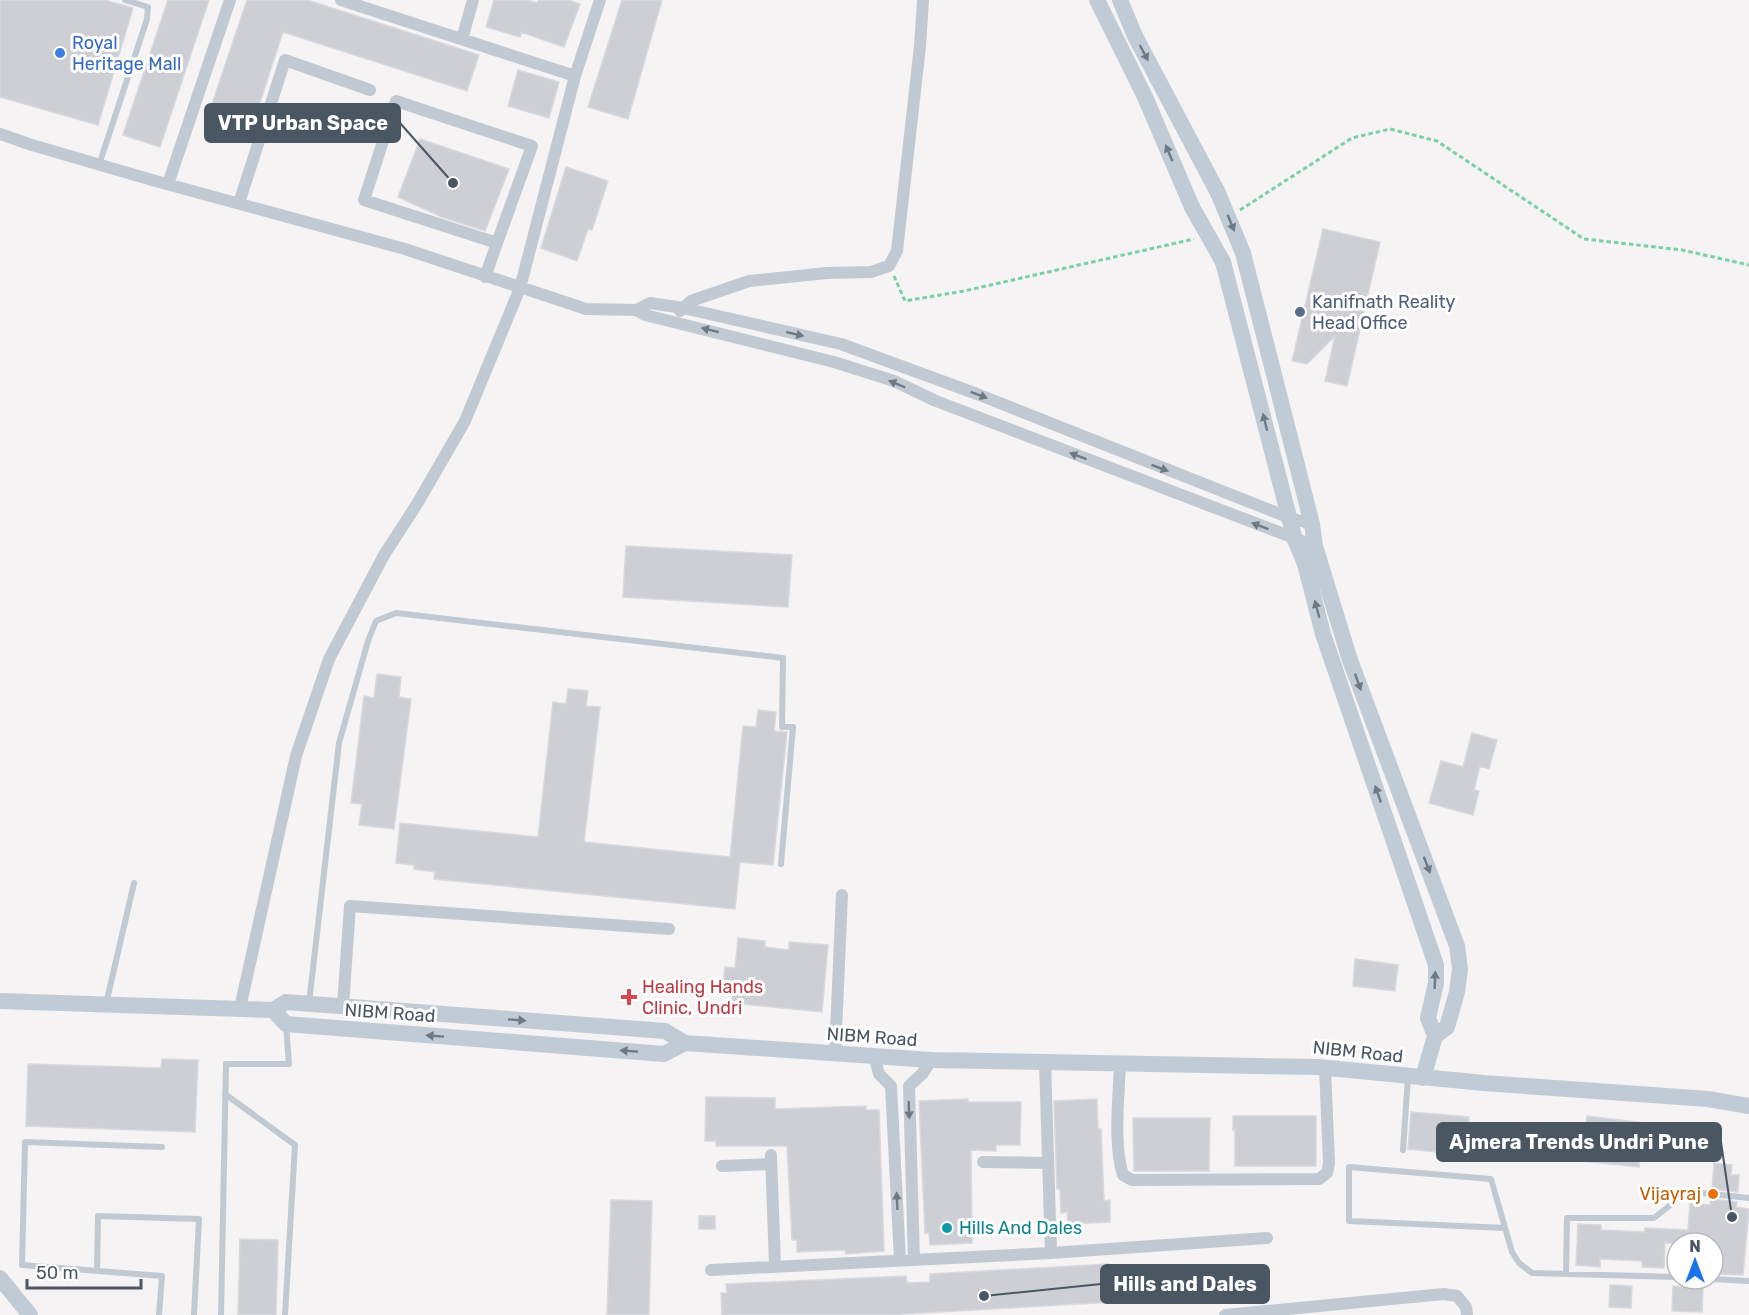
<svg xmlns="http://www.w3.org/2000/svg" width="1749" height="1315" font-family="Rubik,sans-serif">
<rect width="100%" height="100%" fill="#f5f3f3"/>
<path fill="#cdcfd5" stroke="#d7d9de" stroke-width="1.5" d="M 0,0 L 105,0 L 133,8 L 98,125 L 0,97 Z
M 168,0 L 209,0 L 160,147 L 123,135 Z
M 247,0 L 307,0 L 479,55 L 467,91 L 283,32 L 249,136 L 206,122 Z
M 494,0 L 527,0 L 537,3 L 539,0 L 568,0 L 580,4 L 564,47 L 521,32 L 520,37 L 486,27 Z
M 622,0 L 662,0 L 628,119 L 588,107 Z
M 518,70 L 559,82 L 549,118 L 508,106 Z
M 420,139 L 509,169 L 485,231 L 442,217 L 398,197 Z
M 566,167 L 608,181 L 592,230 L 588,229 L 577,261 L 541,248 Z
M 1323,229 L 1380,242 L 1347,386 L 1325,381 L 1335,336 L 1307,364 L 1292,361 Z
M 626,546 L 792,555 L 788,607 L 623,597 Z
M 377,674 L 401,677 L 399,697 L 411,699 L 394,829 L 359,825 L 362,804 L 351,803 L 364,696 L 374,698 Z
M 568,689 L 588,691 L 586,706 L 600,707 L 584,842 L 730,857 L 743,726 L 756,727 L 758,710 L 776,712 L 774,731 L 787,732 L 773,865 L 740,862 L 735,909 L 434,879 L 435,872 L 414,869 L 414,865 L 396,863 L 400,823 L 538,837 L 553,702 L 566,704 Z
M 1472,733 L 1497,740 L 1489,769 L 1480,766 L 1474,790 L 1479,791 L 1473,815 L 1429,803 L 1441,761 L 1463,767 Z
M 738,938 L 765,941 L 765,947 L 789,950 L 789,942 L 828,945 L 822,1012 L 732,1003 L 734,984 L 723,983 L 725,967 L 735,968 Z
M 1355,959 L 1398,965 L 1395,991 L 1353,986 Z
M 162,1059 L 198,1060 L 195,1132 L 26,1126 L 28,1064 L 161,1068 Z
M 706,1097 L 775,1098 L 775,1109 L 866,1106 L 866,1110 L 879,1110 L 884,1251 L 846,1254 L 845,1250 L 797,1252 L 797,1240 L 792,1240 L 787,1146 L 716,1146 L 716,1141 L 705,1141 Z
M 968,1099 L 968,1102 L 1021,1102 L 1020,1145 L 996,1145 L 996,1151 L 971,1150 L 972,1243 L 930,1245 L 929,1233 L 925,1233 L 919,1101 Z
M 1097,1099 L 1098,1129 L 1101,1129 L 1104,1201 L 1110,1200 L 1110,1222 L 1068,1224 L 1067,1212 L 1061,1213 L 1060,1189 L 1057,1189 L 1054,1101 Z
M 1411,1112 L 1469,1117 L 1465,1155 L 1408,1149 Z
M 1233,1116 L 1316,1116 L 1316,1166 L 1235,1166 L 1235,1129 L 1233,1130 Z
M 1587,1116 L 1644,1123 L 1639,1167 L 1582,1161 Z
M 1133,1118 L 1210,1118 L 1209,1171 L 1134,1171 Z
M 1714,1163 L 1732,1165 L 1731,1175 L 1739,1175 L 1738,1192 L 1712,1189 Z
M 1711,1199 L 1737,1202 L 1736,1207 L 1749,1209 L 1743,1275 L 1713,1274 L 1713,1243 L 1665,1243 L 1664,1268 L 1642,1267 L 1642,1261 L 1600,1259 L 1600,1267 L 1576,1265 L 1578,1224 L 1601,1225 L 1601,1230 L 1645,1232 L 1645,1228 L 1688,1230 L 1690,1203 L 1710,1205 Z
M 611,1200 L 652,1201 L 649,1315 L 607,1315 Z
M 699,1216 L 715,1216 L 715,1229 L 699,1229 Z
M 240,1239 L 278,1240 L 276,1315 L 238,1315 Z
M 1109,1264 L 1109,1276 L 1113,1275 L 1114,1302 L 886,1315 L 722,1315 L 721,1293 L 727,1293 L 726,1284 L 906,1276 L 907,1283 L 930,1282 L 930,1274 Z
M 1610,1285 L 1632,1286 L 1631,1308 L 1609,1307 Z
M 1673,1286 L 1703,1288 L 1702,1312 L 1672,1311 Z"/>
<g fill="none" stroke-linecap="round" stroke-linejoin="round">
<path stroke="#7ad0a6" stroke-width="3" stroke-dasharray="4.5 3" stroke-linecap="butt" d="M 1240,210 L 1352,138 L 1390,129 L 1437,141 L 1584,239 L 1682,250 L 1749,265
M 894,276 L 905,301 L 964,291 L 1194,239"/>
<path stroke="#c1cad2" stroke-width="6" d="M 99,165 L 147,19 L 148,7 L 125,0
M 309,1003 L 339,743 L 368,641 L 376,621 L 396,613 L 783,658 L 782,727 L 793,727 L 781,864
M 106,1004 L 134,883
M 225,1094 L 295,1145 L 285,1315
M 1403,1150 L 1408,1077
M 1505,1228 L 1349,1221 L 1349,1167 L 1491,1179 L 1512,1252 L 1519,1263 L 1532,1273 L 1677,1277
M 97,1271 L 98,1216 L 199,1219 L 194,1315
M 1566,1274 L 1567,1218 L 1654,1218 L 1684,1194 L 1702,1193 L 1749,1198
M 1711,1279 L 1749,1281
M 159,1315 L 162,1276 L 22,1265 L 25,1142 L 162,1147
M 221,1315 L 226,1064 L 289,1064 L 286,1025"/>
<path stroke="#c1cad2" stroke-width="12" d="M 462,39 L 473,0
M 575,76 L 600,0
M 0,134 L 32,145 L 152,180 L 405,249 L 586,309 L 636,310 L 650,303 L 683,308 L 841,344 L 977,394 L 1290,518 L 1312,524
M 168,184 L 230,0
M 239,203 L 285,60 L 370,90
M 485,277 L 497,243 L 364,200 L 396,101 L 532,146 L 497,243
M 636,310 L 645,315 L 834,362 L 894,381 L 936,401 L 1315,546
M 680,311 L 691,301 L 749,281 L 827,273 L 871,272 L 889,266 L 897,251 L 920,46 L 923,0
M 343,1006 L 350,906 L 669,929
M 240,1008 L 296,756 L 329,659 L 384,555 L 417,504 L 465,421 L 520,288 L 575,76 L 341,0
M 835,1054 L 842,895
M 874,1056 L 879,1074 L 891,1086 L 900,1260
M 1045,1061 L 1051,1253
M 1120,1063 C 1119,1096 1113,1144 1123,1175 L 1132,1180 L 1319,1179 L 1327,1173 L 1329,1163 L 1325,1067
M 771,1155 L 775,1266
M 983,1162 L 1047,1163
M 722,1166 L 771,1164
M 914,1260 L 909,1086 L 923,1073 L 931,1060
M 711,1270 L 1051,1253 L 1267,1238
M 1225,1315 L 1444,1294 L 1457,1296 L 1466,1307 L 1467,1315"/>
<path stroke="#c1cbd6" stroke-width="16" d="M 1097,0 L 1145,97 L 1192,207
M 1120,0 L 1135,36 L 1218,193
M 1243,253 L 1312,524 L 1315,546 L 1350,660 L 1457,946 L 1460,969 L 1457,992 L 1447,1027 L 1435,1036 L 1423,1078
M 1223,262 L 1295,540 L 1305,564 L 1323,634 L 1436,965 L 1436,983 L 1428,1018 L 1435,1036
M 0,1001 L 273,1010 L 286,1024 L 664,1054 L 685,1043 L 931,1060 L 1318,1067 L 1484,1083 L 1708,1099 L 1749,1106
M 273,1010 L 286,1002 L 665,1031 L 685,1043
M 0,1278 L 30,1315"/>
<path stroke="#c1cbd6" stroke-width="16" d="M 1218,193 L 1243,253
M 1192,207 L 1223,262"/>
</g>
<defs><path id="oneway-solid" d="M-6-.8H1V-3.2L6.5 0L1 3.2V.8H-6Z" transform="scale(1.5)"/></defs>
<g fill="#6e7984">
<use href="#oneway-solid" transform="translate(1144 53) rotate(62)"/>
<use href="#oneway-solid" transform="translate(1169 153) rotate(-113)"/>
<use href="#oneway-solid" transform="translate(1231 223) rotate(67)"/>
<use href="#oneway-solid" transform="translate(1265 422) rotate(-104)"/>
<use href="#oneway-solid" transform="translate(1317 609) rotate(-105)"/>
<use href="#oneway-solid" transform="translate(1358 682) rotate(70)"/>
<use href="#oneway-solid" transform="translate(1378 794) rotate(-109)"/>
<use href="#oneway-solid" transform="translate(1427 865) rotate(69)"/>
<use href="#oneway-solid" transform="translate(1435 980) rotate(-88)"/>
<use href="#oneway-solid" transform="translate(517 1020) rotate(4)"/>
<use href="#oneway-solid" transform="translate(435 1036) rotate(-176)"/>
<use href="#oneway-solid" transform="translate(629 1051) rotate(-176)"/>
</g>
<g fill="#6e7983">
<use href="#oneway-solid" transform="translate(710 330) rotate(-166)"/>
<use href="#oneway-solid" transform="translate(795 334) rotate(13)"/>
<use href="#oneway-solid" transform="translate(897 384) rotate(-157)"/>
<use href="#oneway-solid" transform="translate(979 395) rotate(21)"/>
<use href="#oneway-solid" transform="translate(1078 456) rotate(-159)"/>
<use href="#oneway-solid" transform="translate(1160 468) rotate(21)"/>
<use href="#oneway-solid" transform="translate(1260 526) rotate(-159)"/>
<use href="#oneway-solid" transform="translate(909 1110) rotate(88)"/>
<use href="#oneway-solid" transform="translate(897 1201) rotate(-93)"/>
</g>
<circle fill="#3f7fe0" stroke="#fff" stroke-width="2" cx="60" cy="53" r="6"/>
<circle fill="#5c6f8a" stroke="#fff" stroke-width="2" cx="1300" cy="312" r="6"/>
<path fill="#e0444e" stroke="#fff" stroke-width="2" d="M626 988h6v6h6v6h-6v6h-6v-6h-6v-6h6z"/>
<circle fill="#e8710a" stroke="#fff" stroke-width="2" cx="1713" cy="1194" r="6"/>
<circle fill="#0f9aa8" stroke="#fff" stroke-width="2" cx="947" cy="1228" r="6"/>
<g text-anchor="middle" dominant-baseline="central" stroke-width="6" stroke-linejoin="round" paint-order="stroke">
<g font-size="18" fill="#366cbe" stroke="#fff" text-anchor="start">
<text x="72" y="43">Royal<tspan x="72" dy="21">Heritage Mall</tspan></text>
</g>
<g font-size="18" fill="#4e5e75" stroke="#fff" text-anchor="start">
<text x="1312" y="302">Kanifnath Reality<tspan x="1312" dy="21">Head Office</tspan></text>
</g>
<g font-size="18" fill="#be3a42" stroke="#fff" text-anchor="start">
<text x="642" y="987">Healing Hands<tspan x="642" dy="21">Clinic, Undri</tspan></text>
</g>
<g font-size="18" fill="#4a5661" stroke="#fff">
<text transform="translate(390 1013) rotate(4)">NIBM Road</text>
<text transform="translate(872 1037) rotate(4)">NIBM Road</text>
<text transform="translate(1358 1052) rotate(6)">NIBM Road</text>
</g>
<g font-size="18" fill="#c56008" stroke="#fff" text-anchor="end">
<text x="1701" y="1194">Vijayraj</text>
</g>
<g font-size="18" fill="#0d838f" stroke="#fff" text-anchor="start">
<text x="959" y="1228">Hills And Dales</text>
</g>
</g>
<path fill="none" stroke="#4a5661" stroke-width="2" d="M453 183L400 123M1732 1217L1721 1142M984 1296L1101 1284"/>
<g fill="#4a5661" stroke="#fff" stroke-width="2">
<circle cx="453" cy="183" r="6"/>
<circle cx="1732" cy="1217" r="6"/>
<circle cx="984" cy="1296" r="6"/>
</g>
<g fill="#4a5661" stroke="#4a5661" stroke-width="2">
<rect x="205" y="104" width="195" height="38" rx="6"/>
<rect x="1437" y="1123" width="284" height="38" rx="6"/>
<rect x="1101" y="1265" width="168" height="38" rx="6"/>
</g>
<g font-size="20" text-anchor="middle" font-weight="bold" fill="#fff">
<text x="303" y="130">VTP Urban Space</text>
<text x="1579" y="1149">Ajmera Trends Undri Pune</text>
<text x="1185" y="1291">Hills and Dales</text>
</g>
<g transform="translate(1695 1261)"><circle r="28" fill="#ffffff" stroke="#b7bbc0" stroke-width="1.5"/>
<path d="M0-4.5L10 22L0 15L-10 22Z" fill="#1a73e8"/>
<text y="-9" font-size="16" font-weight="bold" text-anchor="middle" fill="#4a5661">N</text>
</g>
<path d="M27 1279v9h114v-9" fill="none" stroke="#4a5661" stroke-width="3"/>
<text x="36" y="1279" font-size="18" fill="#4a5661" stroke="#ffffff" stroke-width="4.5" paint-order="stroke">50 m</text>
</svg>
